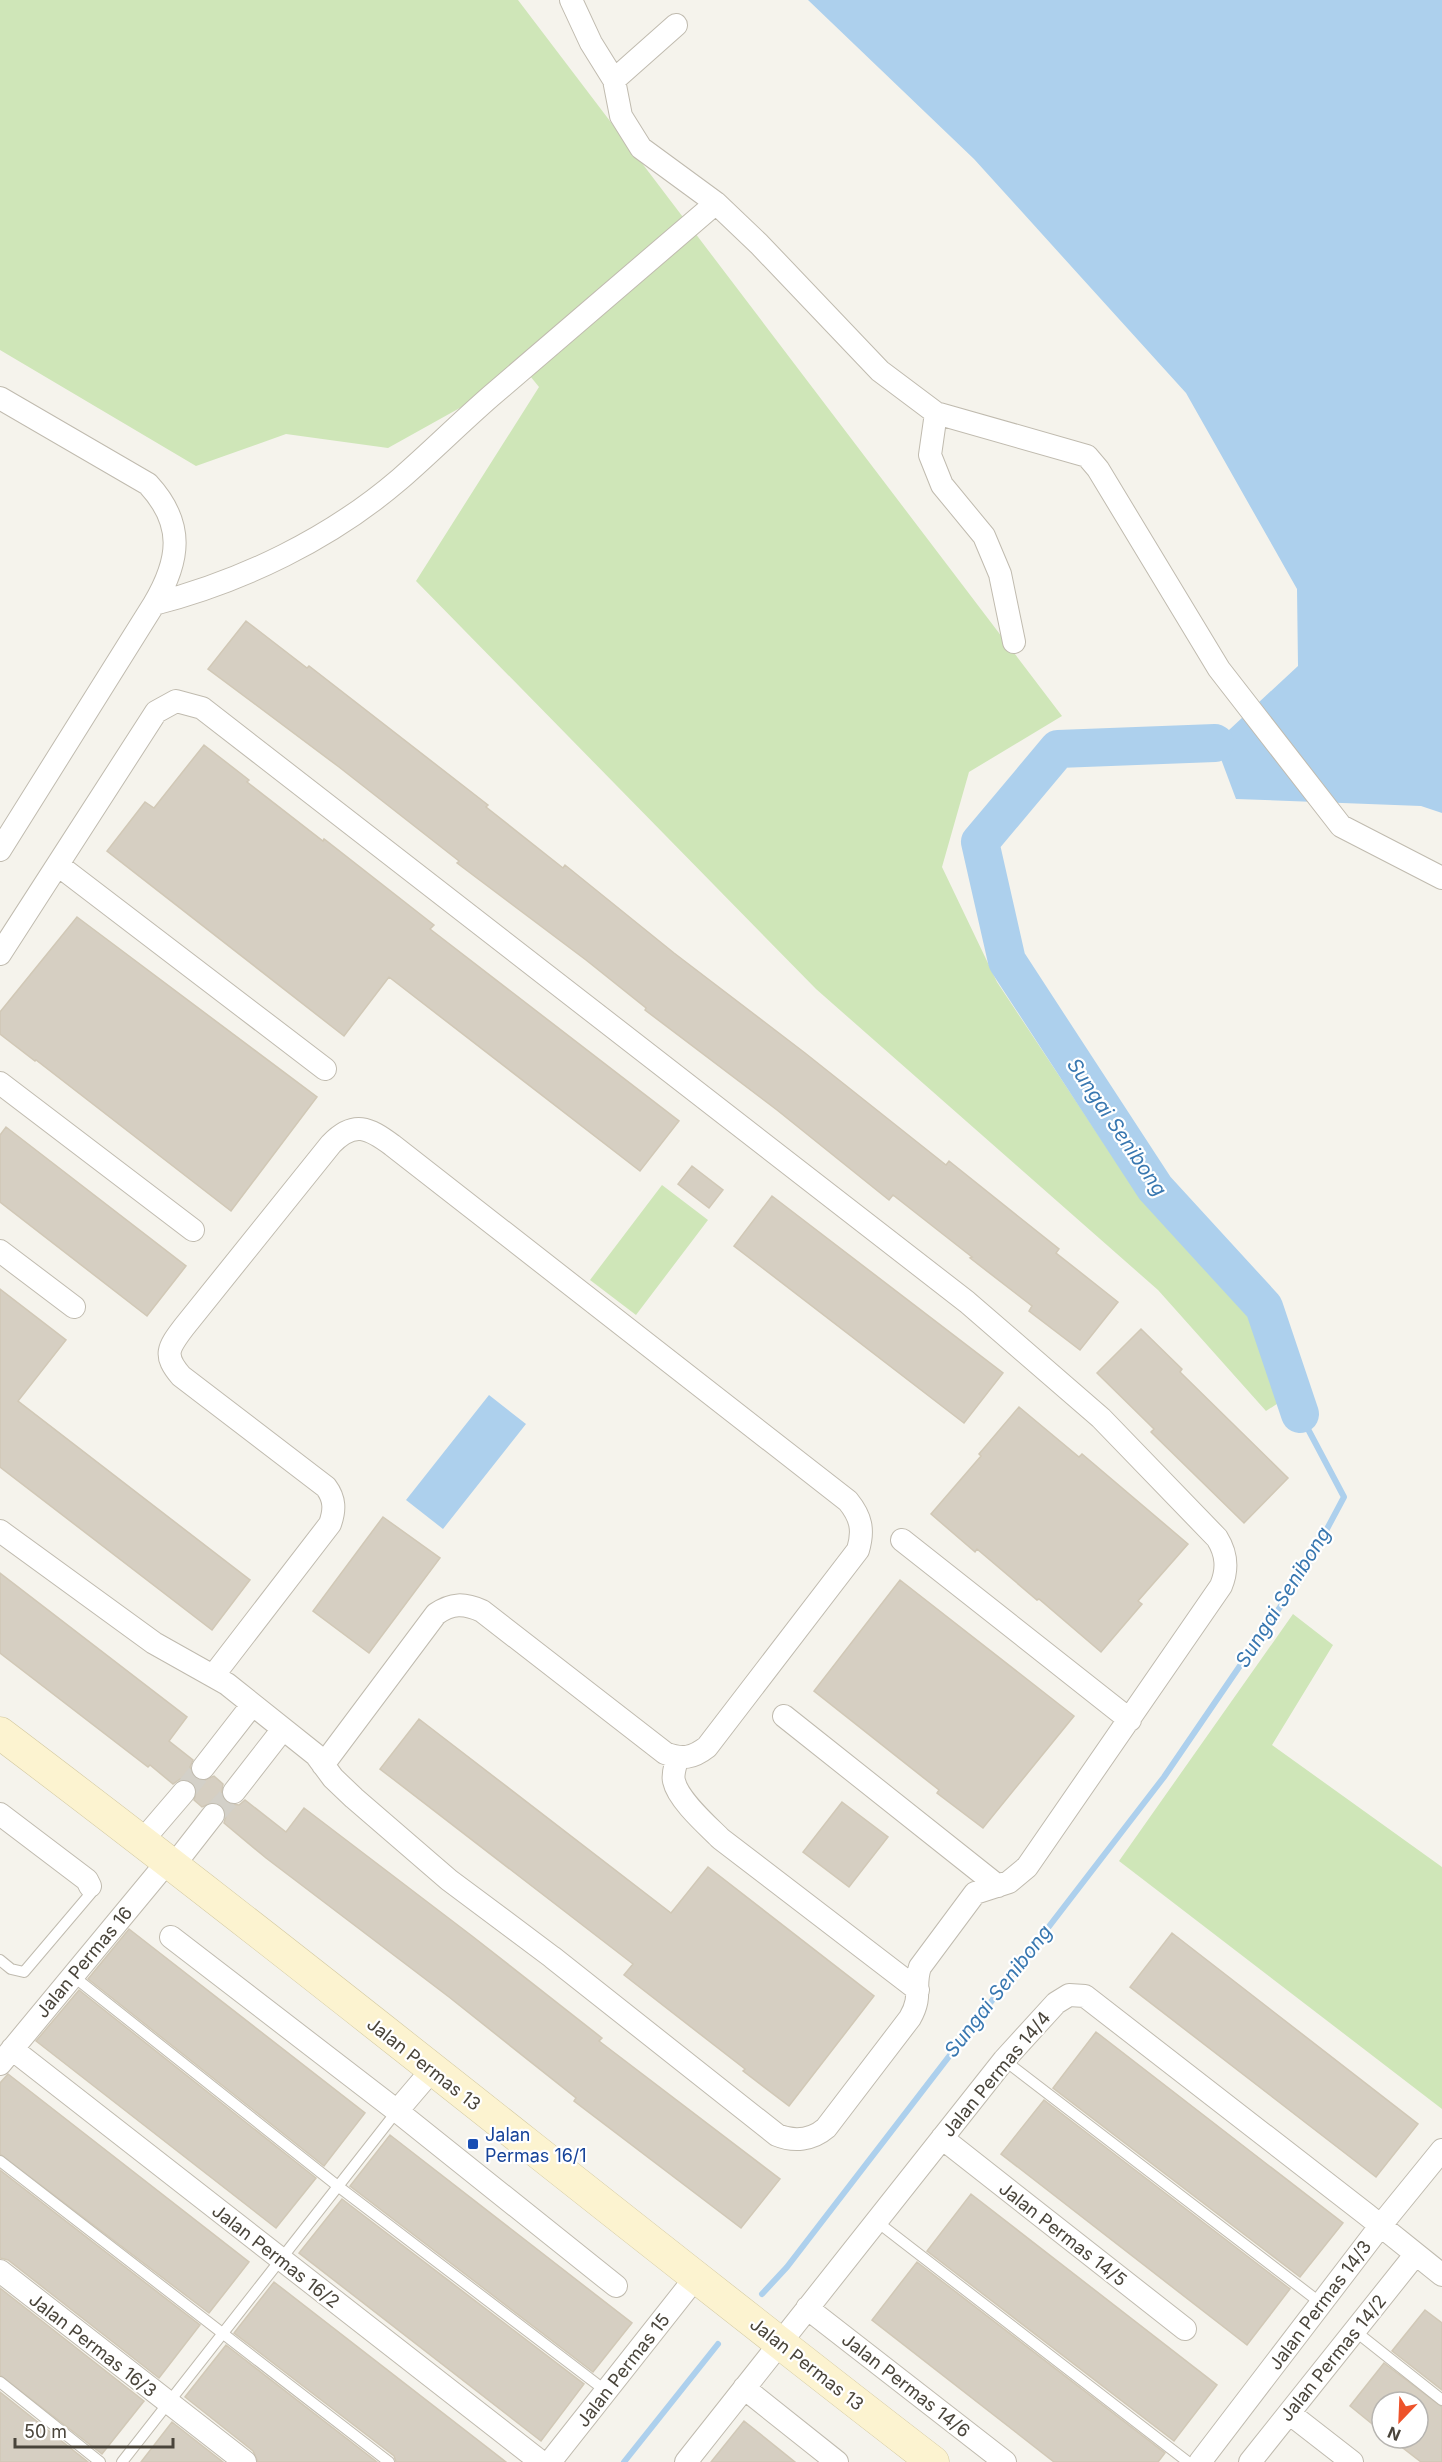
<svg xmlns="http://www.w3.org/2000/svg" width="1442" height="2462" font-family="Inter,sans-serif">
<rect width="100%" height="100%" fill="#f5f3ec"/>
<path fill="#cfe6b8" d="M 0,0 L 518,0 L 1062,716 L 969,772 L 942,867 L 997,982 L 1138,1195 L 1253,1315 L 1286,1398 L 1266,1411 L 1158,1290 L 816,989 L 416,581 L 539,387 L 526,371 L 388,448 L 286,434 L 196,466 L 0,350 Z
M 662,1185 L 708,1220 L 636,1315 L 590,1280 Z
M 1293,1614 L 1333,1645 L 1272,1745 L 1442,1867 L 1442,2109 L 1119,1861 Z"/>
<path fill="#add0ed" d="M 808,0 L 1442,0 L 1442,813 L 1421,806 L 1236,799 L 1215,743 L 1298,666 L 1297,589 L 1186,393 L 974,159 Z
M 489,1395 L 526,1424 L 443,1529 L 406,1500 Z"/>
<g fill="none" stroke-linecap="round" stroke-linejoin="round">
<path stroke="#add0ed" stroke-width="6" d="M 762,2294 L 787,2267 L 1164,1777 L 1304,1572 L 1344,1497 L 1300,1414
M 624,2462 L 718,2344"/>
<path stroke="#add0ed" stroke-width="38" d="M 1215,743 L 1058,749 L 980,842 L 1007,961 L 1155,1188 L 1264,1307 L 1300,1414"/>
</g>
<path fill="#d6cfc2" stroke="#d1c8b6" stroke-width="1.5" d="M 246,621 L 307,668 L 309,666 L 488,805 L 486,807 L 563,868 L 565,865 L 674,953 L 805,1053 L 946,1165 L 949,1161 L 1059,1249 L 1056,1253 L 1118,1302 L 1080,1350 L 1029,1311 L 1032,1306 L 970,1258 L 972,1257 L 893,1195 L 889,1200 L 777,1110 L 645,1010 L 646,1008 L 586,960 L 457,863 L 459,861 L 339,767 L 208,669 Z
M 204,745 L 249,780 L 247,782 L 323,841 L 324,839 L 434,925 L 430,929 L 679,1121 L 640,1171 L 389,977 L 344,1036 L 107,851 L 145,802 L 154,808 Z
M 77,917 L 317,1097 L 231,1211 L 36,1060 L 35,1061 L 0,1034 L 0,1012 Z
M 6,1127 L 186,1266 L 147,1316 L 0,1202 L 0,1135 Z
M 692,1166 L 723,1190 L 709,1208 L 678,1184 Z
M 772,1196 L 1003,1373 L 964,1423 L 734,1246 Z
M 0,1289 L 66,1340 L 18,1401 L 250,1580 L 212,1630 L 0,1467 Z
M 1141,1329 L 1182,1369 L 1180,1372 L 1288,1478 L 1244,1523 L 1151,1432 L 1154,1429 L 1097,1373 Z
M 1019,1407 L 1079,1457 L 1082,1454 L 1188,1544 L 1138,1601 L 1142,1604 L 1101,1652 L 1039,1599 L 1037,1600 L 977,1549 L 975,1552 L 931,1514 L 981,1456 L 979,1454 Z
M 383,1517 L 440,1558 L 369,1653 L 313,1611 Z
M 0,1573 L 187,1717 L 169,1741 L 193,1760 L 190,1767 L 194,1778 L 202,1781 L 214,1776 L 223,1784 L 221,1797 L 226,1803 L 239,1805 L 245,1800 L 286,1832 L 304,1808 L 472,1936 L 602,2038 L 599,2041 L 780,2179 L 741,2228 L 574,2101 L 576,2098 L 449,1997 L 266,1858 L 224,1823 L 226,1816 L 222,1805 L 214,1802 L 202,1807 L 194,1800 L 197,1788 L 192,1781 L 180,1779 L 173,1784 L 150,1765 L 148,1767 L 0,1653 Z
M 900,1580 L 1074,1716 L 983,1828 L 937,1793 L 939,1790 L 814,1691 Z
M 419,1719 L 671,1913 L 708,1867 L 874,1996 L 789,2106 L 743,2071 L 745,2069 L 624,1975 L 633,1964 L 380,1769 Z
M 842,1802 L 888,1837 L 849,1887 L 803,1852 Z
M 129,1929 L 365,2113 L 324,2166 L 88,1979 Z
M 1172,1933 L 1418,2124 L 1376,2177 L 1130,1987 Z
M 79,1990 L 316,2178 L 276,2228 L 36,2041 Z
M 1096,2032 L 1343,2223 L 1300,2277 L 1053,2088 Z
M 8,2074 L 249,2262 L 209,2313 L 0,2154 L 0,2083 Z
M 1044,2100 L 1290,2289 L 1247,2345 L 1001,2154 Z
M 390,2135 L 632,2323 L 593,2372 L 350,2186 Z
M 0,2170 L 200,2325 L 159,2378 L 8,2260 L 0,2258 Z
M 971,2194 L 1217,2385 L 1174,2441 L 927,2251 Z
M 342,2199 L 584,2384 L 541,2441 L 299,2253 Z
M 917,2262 L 1165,2453 L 1158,2462 L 1054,2462 L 872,2320 Z
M 274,2282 L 506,2462 L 396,2462 L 394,2456 L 234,2333 Z
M 0,2288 L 144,2401 L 102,2454 L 0,2375 Z
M 1425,2310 L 1442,2323 L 1442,2390 L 1392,2351 Z
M 226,2345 L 377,2462 L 258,2462 L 253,2451 L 185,2397 Z
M 1384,2363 L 1442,2407 L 1442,2462 L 1421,2462 L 1390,2438 L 1418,2438 L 1418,2402 L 1382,2402 L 1382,2432 L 1350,2406 Z
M 0,2392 L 88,2462 L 0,2462 Z
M 744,2421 L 795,2462 L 711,2462 Z
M 172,2422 L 223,2462 L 141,2462 Z"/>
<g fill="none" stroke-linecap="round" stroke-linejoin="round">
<path stroke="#d3d0c8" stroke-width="22" stroke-dasharray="22 11" stroke-linecap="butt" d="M 184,1792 L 203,1768
M 213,1815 L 234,1792"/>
<g stroke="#c0bbaf" stroke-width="12">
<path id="service" d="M 0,1960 L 11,1969 L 24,1972 L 91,1893 L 90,1886
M 73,1976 L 339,2187 L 606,2391
M 1004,2060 L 1322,2304
M 0,2161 L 389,2462
M 876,2221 L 1188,2462
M 1355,2331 L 1442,2400
M 0,2382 L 100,2462
M 122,2462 L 397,2111"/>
</g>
<g stroke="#c0bbaf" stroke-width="24">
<path id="minor" d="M 571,0 L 591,43 L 614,80
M 676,25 L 614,80 L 621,116 L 641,148 L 716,203 L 759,244 L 880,371 L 936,413 L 1087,456 L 1098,469 L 1219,669 L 1341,826 L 1442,878
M 0,398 L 148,484 C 185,524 180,560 154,604 L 0,850
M 936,413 L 930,455 L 942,485 L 984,536 L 1000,574 L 1014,642
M 154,604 C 243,581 330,539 400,479 C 431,452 460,423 491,396 C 566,332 641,268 716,203
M 58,865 L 325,1069
M 0,954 L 156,712 L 176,701 L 202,708 L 967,1302 L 1101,1418 L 1217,1538 C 1227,1554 1228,1569 1221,1586 L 1027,1867 L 1009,1882 L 975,1893 L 920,1967 C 913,1988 923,1995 910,2018 L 826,2128 C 812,2140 794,2142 777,2135 L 552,1957 L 449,1880 L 354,1798 L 333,1778 L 316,1755 L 227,1684 L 154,1643 L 0,1531
M 0,1083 L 193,1230
M 0,1251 L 74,1307
M 902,1540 L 1130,1720
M 213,1676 L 330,1524 C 335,1510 335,1499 326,1487 L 181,1376 C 163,1355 168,1348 184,1327 L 331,1144 C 354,1120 369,1128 392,1145 L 848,1501 C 861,1517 864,1530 858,1550 L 707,1747 C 693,1758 682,1760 665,1753 L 482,1611 C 464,1603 452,1603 436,1614 L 323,1765
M 784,1716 L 998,1886
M 677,1758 C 676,1765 672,1774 674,1781 C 678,1800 708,1826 721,1839 L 918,1990
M 203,1768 L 252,1705
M 234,1792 L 283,1729
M 0,1814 L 87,1880 L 90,1886
M 142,1841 L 184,1792
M 174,1865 L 213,1815
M 171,1937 L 397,2111 L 616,2286
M 12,2049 L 541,2462
M 0,2064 L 168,1861
M 397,2111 L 432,2070
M 942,2138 L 1185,2329
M 0,2271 L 245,2462
M 807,2308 L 1005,2462
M 744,2388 L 837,2462
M 1289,2413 L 1352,2462
M 550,2462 L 696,2277
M 686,2462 L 1004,2060 L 1056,2003 L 1069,1995 L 1085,1996 L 1366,2214 L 1442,2275
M 1200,2462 L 1381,2225 L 1442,2150
M 1250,2462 L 1415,2255"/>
</g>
<g stroke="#d2c89f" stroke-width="33">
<path id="secondary" d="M 0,1733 C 315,1971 620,2221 933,2462"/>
</g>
<use href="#service" stroke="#fff" stroke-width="10"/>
<use href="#minor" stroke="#fff" stroke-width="22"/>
<use href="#secondary" stroke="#fcf3d0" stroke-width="32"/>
</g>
<rect fill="#1a4fb4" stroke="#fff" stroke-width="2" x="467" y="2138" width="12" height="12" rx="3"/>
<g text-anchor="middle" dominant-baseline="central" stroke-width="4.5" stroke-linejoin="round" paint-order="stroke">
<g font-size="18" fill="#49443a" stroke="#fff">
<text transform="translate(84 1962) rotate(-50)">Jalan Permas 16</text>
<text transform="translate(424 2064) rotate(38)">Jalan Permas 13</text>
<text transform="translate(996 2074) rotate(-50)">Jalan Permas 14/4</text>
<text transform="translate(1063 2234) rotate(38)">Jalan Permas 14/5</text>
<text transform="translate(276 2256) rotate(38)">Jalan Permas 16/2</text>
<text transform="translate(1320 2305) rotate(-53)">Jalan Permas 14/3</text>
<text transform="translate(93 2345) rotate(38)">Jalan Permas 16/3</text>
<text transform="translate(1333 2358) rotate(-51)">Jalan Permas 14/2</text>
<text transform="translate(807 2364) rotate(38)">Jalan Permas 13</text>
<text transform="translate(623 2370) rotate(-52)">Jalan Permas 15</text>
<text transform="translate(906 2385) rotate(38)">Jalan Permas 14/6</text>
</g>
<g font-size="18" fill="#164399" stroke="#fff" text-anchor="start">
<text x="485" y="2134">Jalan<tspan x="485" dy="21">Permas 16/1</tspan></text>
</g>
<g font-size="20" font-style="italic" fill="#3877b0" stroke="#fff">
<text transform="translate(1117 1127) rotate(56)">Sungai Senibong</text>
<text transform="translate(1283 1597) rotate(-58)">Sungai Senibong</text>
<text transform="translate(998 1991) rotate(-52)">Sungai Senibong</text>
</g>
</g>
<g transform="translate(1400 2420) rotate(203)"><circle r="28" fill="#ffffff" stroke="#b6b4b0" stroke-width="1.5"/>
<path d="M0-4.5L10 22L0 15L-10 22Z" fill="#ed532b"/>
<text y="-9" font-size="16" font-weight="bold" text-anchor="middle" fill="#49443a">N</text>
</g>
<path d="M15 2438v9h158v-9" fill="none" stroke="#49443a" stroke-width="3"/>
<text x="24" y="2438" font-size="18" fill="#49443a" stroke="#ffffff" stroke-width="4.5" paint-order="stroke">50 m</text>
</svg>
